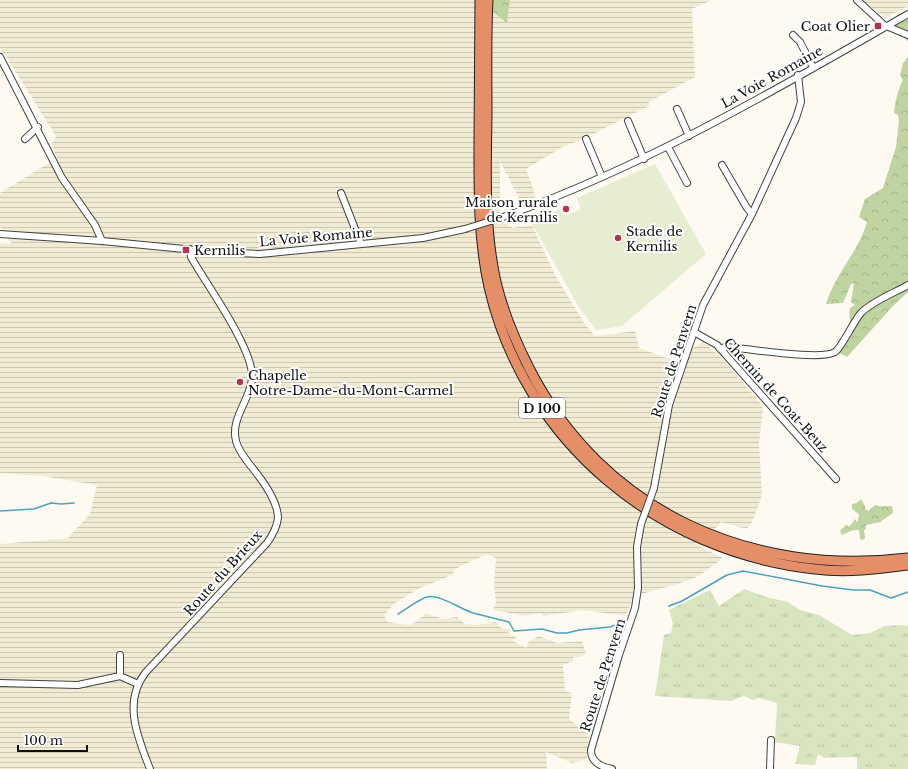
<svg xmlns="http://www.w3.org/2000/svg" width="908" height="769" font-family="'Libre Baskerville',serif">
<defs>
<pattern id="farmland-rules" width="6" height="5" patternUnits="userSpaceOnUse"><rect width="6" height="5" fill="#f2ebd4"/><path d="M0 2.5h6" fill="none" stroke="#cec8b5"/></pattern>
<pattern id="grass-tufts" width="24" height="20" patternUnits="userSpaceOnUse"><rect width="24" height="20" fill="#d8e5bf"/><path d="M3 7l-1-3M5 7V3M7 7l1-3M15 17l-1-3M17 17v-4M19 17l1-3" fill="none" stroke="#b8c3a3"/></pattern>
<pattern id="forest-crowns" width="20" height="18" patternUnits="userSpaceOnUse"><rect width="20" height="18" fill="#bfd4a0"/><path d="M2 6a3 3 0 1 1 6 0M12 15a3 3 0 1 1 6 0" fill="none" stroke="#a3b589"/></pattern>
</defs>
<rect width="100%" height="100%" fill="#fefaf2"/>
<path fill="url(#farmland-rules)" d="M 0,0 L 493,0 L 492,11 L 507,23 L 510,0 L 712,0 L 692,9 L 695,77 L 649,102 L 649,106 L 583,139 L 562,147 L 526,169 L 536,197 L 522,204 L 500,161 L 500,220 L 513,228 L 532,225 L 555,275 L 584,323 L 595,336 L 635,331 L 639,348 L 686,365 L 693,348 L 703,342 L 721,357 L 763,406 L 759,444 L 762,496 L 752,522 L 747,529 L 721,522 L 700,547 L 723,558 L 699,576 L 678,584 L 634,596 L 629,609 L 625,616 L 583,610 L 544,616 L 539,613 L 526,616 L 493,610 L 496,602 L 494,585 L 496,558 L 487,554 L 455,569 L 452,575 L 420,588 L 395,603 L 385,614 L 385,618 L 388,622 L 409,625 L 416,622 L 426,613 L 443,619 L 457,617 L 465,624 L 476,625 L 496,622 L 501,628 L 510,629 L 508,633 L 517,638 L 513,641 L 526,648 L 529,641 L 539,636 L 557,643 L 582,641 L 586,652 L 581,657 L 573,657 L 573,661 L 563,665 L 565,691 L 572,693 L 569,719 L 589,735 L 587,759 L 572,763 L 546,752 L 547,769 L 0,769 L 0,544 L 68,538 L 90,514 L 97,485 L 42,476 L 0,473 L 0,243 L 12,244 L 0,227 L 0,193 L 57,158 L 52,143 L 56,136 L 0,47 Z
M 863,0 L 908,0 L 908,6 L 885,18 Z"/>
<path fill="url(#grass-tufts)" d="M 744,589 L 766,597 L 788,602 L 800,610 L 819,615 L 852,635 L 870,633 L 884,626 L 903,625 L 908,626 L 908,769 L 857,769 L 857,757 L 824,758 L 818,754 L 815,765 L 795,764 L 800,746 L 775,742 L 777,703 L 759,698 L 753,700 L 744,696 L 731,701 L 655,696 L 664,635 L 671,633 L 673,623 L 669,610 L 710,590 L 719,606 Z"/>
<path fill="url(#forest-crowns)" d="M 493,0 L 510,0 L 507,23 L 492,11 Z
M 908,16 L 908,41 L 894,27 L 895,23 Z
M 908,57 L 908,292 L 893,306 L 847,357 L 839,353 C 842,347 848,340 850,333 C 852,325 848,317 850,308 L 855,305 L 851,302 L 854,283 L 851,284 L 843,303 L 826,304 C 835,274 859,251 867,222 L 859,217 L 865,199 L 883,188 L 896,147 L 899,121 L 898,115 L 894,113 C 895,102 898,89 903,80 L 900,75 L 903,63 Z
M 861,499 L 865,506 L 865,509 L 868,511 L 875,505 C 880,507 886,506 892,506 L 893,513 L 880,522 L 866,525 L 866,529 L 864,530 L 865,538 L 863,540 L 860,539 L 859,530 L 853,530 L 842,535 L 840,531 L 846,525 L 849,527 L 855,519 L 857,522 L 858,521 L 859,514 L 852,509 L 852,504 L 857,503 Z"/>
<path fill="#e7edd0" d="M 655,164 L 706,254 L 622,326 L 596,330 L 580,309 L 531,222 L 561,209 L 565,216 L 581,209 L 577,198 Z"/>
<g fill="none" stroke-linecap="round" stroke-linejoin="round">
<path stroke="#4aa2bf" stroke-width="1.5" d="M 0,511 L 34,509 L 51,503 L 61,504 L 74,503
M 669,606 L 682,601 L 727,575 L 743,571 L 822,586 L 853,590 L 870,590 L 891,598 L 908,592
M 398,614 C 405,610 421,598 427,597 C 440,594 460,609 473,613 C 485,616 497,619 509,622 L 514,631 L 542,629 L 557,633 L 567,633 L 579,630 L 610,627 L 618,624"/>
<g stroke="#424242" stroke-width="8">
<path id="minor" d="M 857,0 L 884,25 L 908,35
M 793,35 L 800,42 L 813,67
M 0,57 L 62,178 L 95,225 L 102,241
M 677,109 L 689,136
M 628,121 L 644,159
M 25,139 L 38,127
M 586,139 L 602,177
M 668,147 L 687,183
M 722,165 L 747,208 L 752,214
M 341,193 L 361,244
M 500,218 C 644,167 776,90 908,14
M 0,234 L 102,241 L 215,252 L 260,254 L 423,238 L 465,229
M 694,332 L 717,345 L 836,479
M 720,349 L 725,347 C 747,348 820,361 835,352 C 842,347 853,322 861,313 C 871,302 894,293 908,285
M 654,488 L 669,405 L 703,305 L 752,214 L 796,118 L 801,102 L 798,75
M 120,676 L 120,655
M 0,683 L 78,685 L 120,676 L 138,684
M 150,769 C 138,738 122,702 146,672 L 267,543 C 272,536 277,527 278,518 C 278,501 260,477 250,465 C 245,458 238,450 236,441 C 230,418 251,399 252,378 C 254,349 206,284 191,257 L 190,249
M 612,769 C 601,767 591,762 591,750 L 619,655 L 635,608 L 638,588 L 637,547 L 641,524
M 770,769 L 771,740"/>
</g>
<g stroke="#202020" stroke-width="11">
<path id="highway" d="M 480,0 C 480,46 479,93 479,139 C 479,189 478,238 489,287 C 525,443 659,552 815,569 C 846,573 878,569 908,565
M 488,0 C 486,39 487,78 487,117 C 486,172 484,228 496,282 C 503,312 515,340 529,368 C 603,512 750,577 908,558"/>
</g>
<use href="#minor" stroke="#fff" stroke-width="6"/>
<use href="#highway" stroke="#e58f69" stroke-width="9"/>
<g stroke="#424242" stroke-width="8" stroke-linecap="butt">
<path id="minor-bridge" d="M 465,229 L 500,218
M 641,524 L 654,488"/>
</g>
<use href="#minor-bridge" stroke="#fff" stroke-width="6"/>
</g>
<g fill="#b1354d" stroke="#fff" stroke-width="1.5">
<rect x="874" y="22" width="8" height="8" rx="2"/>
<circle cx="566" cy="209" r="4"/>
<circle cx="618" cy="238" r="4"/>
<rect x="182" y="246" width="8" height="8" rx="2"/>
<circle cx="240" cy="382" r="4"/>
</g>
<g text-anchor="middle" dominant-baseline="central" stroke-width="4" stroke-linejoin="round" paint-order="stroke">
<rect fill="#fff" stroke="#575757" stroke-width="1" x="519" y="398" width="46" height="20" rx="3"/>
<g font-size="12" font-weight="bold" fill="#0f0f0f">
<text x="542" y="408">D 100</text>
</g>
<g font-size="13" fill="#0f0f0f" stroke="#fff" text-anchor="start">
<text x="870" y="26" text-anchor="end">Coat Olier</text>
<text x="558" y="202" text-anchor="end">Maison rurale<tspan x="558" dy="15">de Kernilis</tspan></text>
<text x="626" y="231">Stade de<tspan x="626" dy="15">Kernilis</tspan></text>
<text x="194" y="250">Kernilis</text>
<text x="248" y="375">Chapelle<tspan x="248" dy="15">Notre-Dame-du-Mont-Carmel</tspan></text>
</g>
<g font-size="13" fill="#0f0f0f" stroke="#fff">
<text transform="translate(772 77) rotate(-29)">La Voie Romaine</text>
<text transform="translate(316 237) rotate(-5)">La Voie Romaine</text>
<text transform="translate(674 361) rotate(-72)">Route de Penvern</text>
<text transform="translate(776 395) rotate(48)">Chemin de Coat-Beuz</text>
<text transform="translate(223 573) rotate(-48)">Route du Brieux</text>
<text transform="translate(603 675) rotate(-72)">Route de Penvern</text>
</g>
</g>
<path d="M18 745v6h69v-6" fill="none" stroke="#0f0f0f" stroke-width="2"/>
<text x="24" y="745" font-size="12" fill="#0f0f0f" stroke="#ffffff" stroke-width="3" paint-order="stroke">100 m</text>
</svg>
